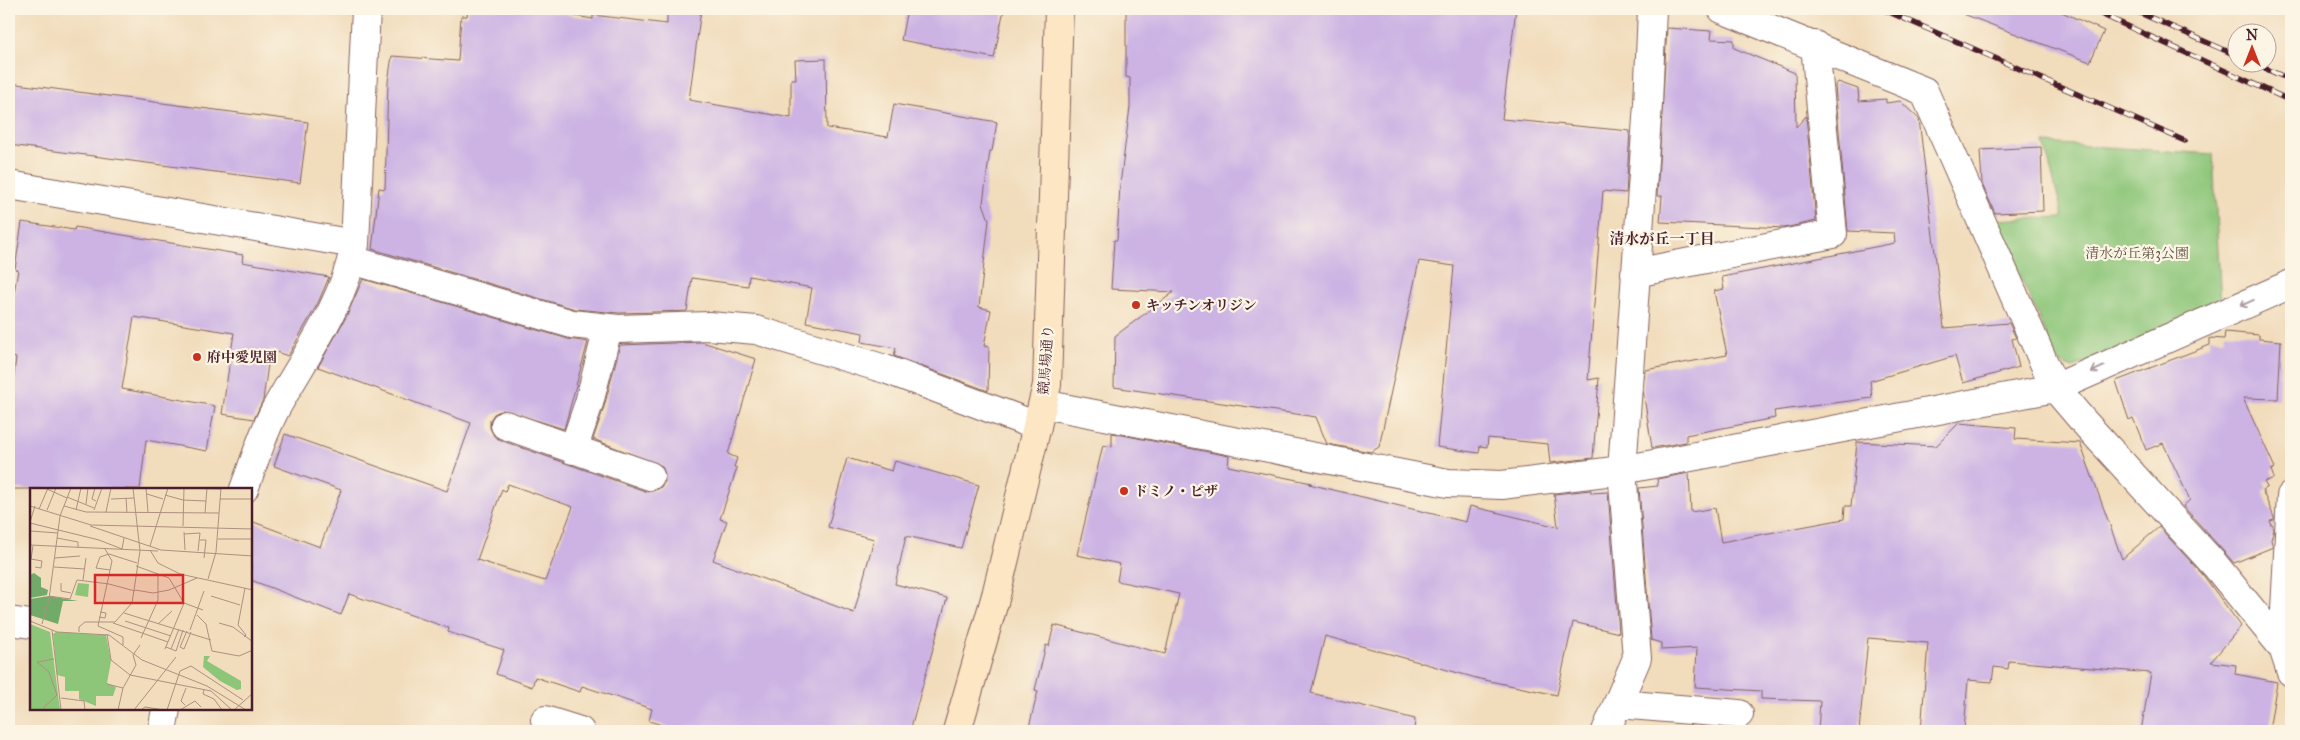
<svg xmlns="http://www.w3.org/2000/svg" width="2300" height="740" font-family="'IM FELL Great Primer','Noto Serif JP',serif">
<rect width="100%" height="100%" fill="#fcf5e5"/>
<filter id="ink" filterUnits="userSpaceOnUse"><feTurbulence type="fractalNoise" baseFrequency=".02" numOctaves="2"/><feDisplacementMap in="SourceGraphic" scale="10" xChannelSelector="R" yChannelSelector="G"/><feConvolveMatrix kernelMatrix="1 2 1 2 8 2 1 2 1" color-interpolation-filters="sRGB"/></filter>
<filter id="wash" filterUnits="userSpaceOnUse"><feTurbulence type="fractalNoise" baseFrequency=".0096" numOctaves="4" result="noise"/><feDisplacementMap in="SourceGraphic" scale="20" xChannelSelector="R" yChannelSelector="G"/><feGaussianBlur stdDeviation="1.12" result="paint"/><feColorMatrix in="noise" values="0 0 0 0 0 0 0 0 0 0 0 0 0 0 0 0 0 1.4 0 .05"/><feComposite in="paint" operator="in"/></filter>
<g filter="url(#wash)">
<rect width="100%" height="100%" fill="#f1dcbb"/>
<path fill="#8dc679" stroke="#6c7252" d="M 2044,143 L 2213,154 L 2221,306 L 2073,368 L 2059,363 L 1995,220 L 2063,217 Z"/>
<g id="blocks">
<path fill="#ccb3e4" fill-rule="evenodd" d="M 468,9 L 535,9 L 593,19 L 593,15 L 667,24 L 667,9 L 701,9 L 689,100 L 791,118 L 791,79 L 796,79 L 795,60 L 826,59 L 827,128 L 888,137 L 894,104 L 997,122 L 992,151 L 990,151 L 983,203 L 989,220 L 979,307 L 991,310 L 984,346 L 989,347 L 988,391 L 894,356 L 896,348 L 862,342 L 863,333 L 806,322 L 812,288 L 749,276 L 748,286 L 692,278 L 687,311 L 619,313 L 575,309 L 372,249 L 379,188 L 385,189 L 388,82 L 392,56 L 458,61 L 461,16 L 467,16 Z
M 907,9 L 1004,9 L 994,58 L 901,40 Z
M 1126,9 L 1516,9 L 1502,119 L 1630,131 L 1626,193 L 1603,191 L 1588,380 L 1599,378 L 1593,458 L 1550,463 L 1548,444 L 1488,438 L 1487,447 L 1480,446 L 1479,453 L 1437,447 L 1454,266 L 1419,261 L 1379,447 L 1371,452 L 1327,444 L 1316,417 L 1114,387 L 1115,336 L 1174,292 L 1111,289 L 1114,240 L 1117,240 L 1120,185 L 1130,107 L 1130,78 L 1126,77 Z
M 1958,9 L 2055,9 L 2104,31 L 2090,62 L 1958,12 Z
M 1667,28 L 1712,31 L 1711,39 L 1734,40 L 1734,48 L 1795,73 L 1796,127 L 1806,116 L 1816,221 L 1784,228 L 1660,222 L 1662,196 L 1657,196 Z
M 1838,82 L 1858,89 L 1859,101 L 1886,99 L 1886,103 L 1900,101 L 1919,119 L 1944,328 L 2009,323 L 2016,338 L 2012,339 L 2019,367 L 1963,383 L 1955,356 L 1870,381 L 1872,398 L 1774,411 L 1775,418 L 1686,435 L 1686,442 L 1652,448 L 1643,390 L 1645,370 L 1727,355 L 1714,291 L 1724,289 L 1722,277 L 1895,243 L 1894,233 L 1848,231 L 1835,86 Z
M 9,83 L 308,122 L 300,183 L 9,145 Z
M 2041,147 L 2043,211 L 1995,213 L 1982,184 L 1980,150 Z
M 22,222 L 74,230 L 75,227 L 243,255 L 242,262 L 329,277 L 318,303 L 288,356 L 270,350 L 263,400 L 254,419 L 222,414 L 234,333 L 134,317 L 122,389 L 215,406 L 207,451 L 146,440 L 140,489 L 9,489 L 9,412 L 16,358 L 9,356 L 9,322 L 18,270 L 15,269 Z
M 363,279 L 568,339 L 588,342 L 564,429 L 503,410 L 494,414 L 490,420 L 490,428 L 494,436 L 500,440 L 645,491 L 653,491 L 660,488 L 665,482 L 665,474 L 662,466 L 593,439 L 604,407 L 620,345 L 702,342 L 756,359 L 728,454 L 737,458 L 734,467 L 737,468 L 720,519 L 727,521 L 713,560 L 854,613 L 874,539 L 828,527 L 847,458 L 892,471 L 895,461 L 979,485 L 961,548 L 906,536 L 895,584 L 947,598 L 910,731 L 681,731 L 649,721 L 652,709 L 582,686 L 580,692 L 535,677 L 532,687 L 496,674 L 504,650 L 448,632 L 449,628 L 349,594 L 341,615 L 251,580 L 251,521 L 320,547 L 341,490 L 274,466 L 285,434 L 447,491 L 471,423 L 318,367 L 346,317 ZM 508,484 L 573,507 L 545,581 L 477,560 L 502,489 L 505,491 Z
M 2225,332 L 2259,335 L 2259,339 L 2281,341 L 2278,399 L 2243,398 L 2275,468 L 2271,470 L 2274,478 L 2264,482 L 2267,487 L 2262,490 L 2274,517 L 2274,520 L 2270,521 L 2274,529 L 2271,540 L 2273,547 L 2234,563 L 2183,506 L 2190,500 L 2163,443 L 2146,450 L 2133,418 L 2129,420 L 2116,381 L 2210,345 L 2210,338 L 2224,339 Z
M 1959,423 L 2016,428 L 2015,439 L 2080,443 L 2122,559 L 2159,527 L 2203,575 L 2241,626 L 2211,662 L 2236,665 L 2235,674 L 2277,682 L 2269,731 L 2141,731 L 2151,673 L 2009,661 L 2008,669 L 1994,667 L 1992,682 L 1968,680 L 1964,731 L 1921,731 L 1928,643 L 1868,638 L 1859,731 L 1818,731 L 1820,701 L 1761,699 L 1761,691 L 1695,687 L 1697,648 L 1661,650 L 1661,643 L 1651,640 L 1639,488 L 1658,486 L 1657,479 L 1689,473 L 1691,512 L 1715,508 L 1721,542 L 1844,519 L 1845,506 L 1851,506 L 1857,442 L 1936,446 Z
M 1112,433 L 1229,456 L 1228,466 L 1312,483 L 1309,484 L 1466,522 L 1470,506 L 1558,527 L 1554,494 L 1591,490 L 1591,493 L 1608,492 L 1619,633 L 1573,622 L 1557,695 L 1480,679 L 1325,636 L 1311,693 L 1415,719 L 1414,731 L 1028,731 L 1038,691 L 1035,690 L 1046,645 L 1049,646 L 1054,625 L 1165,654 L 1179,594 L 1117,581 L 1120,564 L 1077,555 L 1103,445 L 1112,447 Z"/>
</g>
</g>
<g filter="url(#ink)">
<use href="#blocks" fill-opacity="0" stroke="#84615d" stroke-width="1"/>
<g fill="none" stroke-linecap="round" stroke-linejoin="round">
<g stroke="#84615d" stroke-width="30">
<path id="street" d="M 1722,9 L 1924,91 L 2055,388 L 2084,422 L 2215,565 L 2283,648 L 2291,672
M 9,185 L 355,244
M 352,260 L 572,324 L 618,329 L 709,326 L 756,330 L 885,369 L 1037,426
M 1635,273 L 1833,234 L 1815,45
M 1043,404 L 1448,483 L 1502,485 L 1622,470 L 2055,388 L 2291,284
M 505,425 L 650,476
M 573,450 L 589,403 L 608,328
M 244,489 C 254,463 262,435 275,410 C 304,357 344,305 355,244 L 366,9
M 9,621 L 31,624
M 2283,648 L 2291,496
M 1618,704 L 1739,714
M 545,720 L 580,731
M 162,731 L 166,709
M 1606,731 L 1637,658 L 1622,470 L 1648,104 L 1652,9"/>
</g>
<g stroke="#84615d" stroke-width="30">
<path id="secondary" d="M 957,731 L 996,595 L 1047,385 L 1059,9"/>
</g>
<use href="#street" stroke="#fff" stroke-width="28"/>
<use href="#secondary" stroke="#fce6c4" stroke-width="28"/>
<g stroke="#4a1f2b" stroke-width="5.5">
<path id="rail" d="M 1882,9 L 2185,141
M 2090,9 L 2291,101
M 2131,9 L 2238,56
M 2251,62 L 2291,80"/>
</g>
<use href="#rail" stroke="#fcf5e5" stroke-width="4" stroke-dasharray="11" stroke-linecap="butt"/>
</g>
<defs><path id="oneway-shaft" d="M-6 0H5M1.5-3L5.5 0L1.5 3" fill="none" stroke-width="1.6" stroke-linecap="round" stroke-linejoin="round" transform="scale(1.25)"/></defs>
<g stroke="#ae9aa0">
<use href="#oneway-shaft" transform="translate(2247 303) rotate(156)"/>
<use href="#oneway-shaft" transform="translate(2098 369) rotate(156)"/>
</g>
</g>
<g fill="#c8321e" stroke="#fcf5e5" stroke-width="2">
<circle cx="1136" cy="305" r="5"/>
<circle cx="197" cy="357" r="5"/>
<circle cx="1124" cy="491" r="5"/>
</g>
<g text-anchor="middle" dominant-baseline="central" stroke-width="4.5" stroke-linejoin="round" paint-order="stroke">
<g font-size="14" fill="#5e5142" stroke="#fcf5e5">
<text x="2137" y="253">清水が丘第3公園</text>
</g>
<g font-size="14" font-weight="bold" fill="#4a1f2b" stroke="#fcf5e5" text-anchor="start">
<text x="1146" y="305">キッチンオリジン</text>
<text x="207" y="357">府中愛児園</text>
<text x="1134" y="491">ドミノ・ピザ</text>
</g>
<g font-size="14" fill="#4a1f2b" stroke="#fcf5e5">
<text transform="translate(1046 360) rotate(-86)">競馬場通り</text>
</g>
<g font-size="15" font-weight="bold" fill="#4a1f2b" stroke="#fcf5e5">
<text x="1662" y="239">清水が丘一丁目</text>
</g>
</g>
<g transform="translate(30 488)">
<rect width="222" height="222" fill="#f1dcbb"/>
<path d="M 48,95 L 59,96 L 58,109 L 45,107 ZM 0,136 L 20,144 L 30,222 L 0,222 ZM 26,144 L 76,147 L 81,173 L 77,195 L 86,199 L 83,208 L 66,208 L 66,218 L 49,211 L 49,203 L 35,203 L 35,189 L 27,187 L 23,146 ZM 174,168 L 180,168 L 177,173 L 211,193 L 211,201 L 207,202 L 190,193 L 173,179 Z" fill="#8dc679"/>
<path d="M 4,85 L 11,90 L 11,99 L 18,102 L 17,107 L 0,110 L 0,87 ZM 19,108 L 48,113 L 33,113 L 28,136 L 0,127 L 0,111 Z" fill="#72ab69"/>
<path fill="none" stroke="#ae9081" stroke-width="1" d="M 65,0 L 62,11 L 66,13M 116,0 L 118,24M 149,0 L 191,1M 17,1 L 37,10M 117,6 L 133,11M 135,7 L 153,12 L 176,13M 37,9 L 64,20M 96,10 L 97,25M 81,11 L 104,10M 190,11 L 223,11M 56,16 L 58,0M 0,18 L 61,37 L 223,41M 34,18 L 56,24 L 189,25M 9,21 L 18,0M 17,22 L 26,0M 46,22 L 51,0M 64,22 L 72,0M 76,24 L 81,0M 175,25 L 177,0M 0,34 L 5,18M 0,35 L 69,52 L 92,61 L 94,50M 60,38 L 131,62 L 223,68M 153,38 L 154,0M 0,43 L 28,45M 154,44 L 155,62M 154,46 L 170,45 L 168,63M 27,50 L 48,54 L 48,60M 188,51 L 223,51M 170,52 L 176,52 L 174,70M 0,57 L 128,63M 3,58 L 1,71 L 12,73 L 11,80 L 5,79M 120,58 L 138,0M 75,61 L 82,73 L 68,138 L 93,149 L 93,157M 120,62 L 128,75 L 150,86 L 223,102M 25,70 L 50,68M 106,78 L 139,90 L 154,115 L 173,122M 24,79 L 55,81M 80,82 L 66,80 L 70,69 L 79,66 L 107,75M 178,91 L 186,64 L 191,0M 53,92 L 56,70M 31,95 L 31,103 L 41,105M 79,96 L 105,103M 105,102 L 123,105 L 139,102 L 167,90M 19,108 L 40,111 L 47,92 L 79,96M 181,108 L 210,117M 94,125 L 181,152M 167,127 L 176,136 L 182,163 L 209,168 L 223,162M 69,129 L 75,130 L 76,125 L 70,124M 0,133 L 27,144 L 79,147 L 112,172 L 177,198 L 216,222M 95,133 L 141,148M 83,135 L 138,154M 189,135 L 203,139 L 223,154M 12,136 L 19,111 L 30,28 L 41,0M 128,136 L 142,123M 22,142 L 31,222M 160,142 L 174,103M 157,143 L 150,159 L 154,161 L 161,144M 49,144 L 49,139 L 55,134 L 85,134 L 102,115 L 110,63 L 103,0M 77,146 L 81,172 L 100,187 L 181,203 L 202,222M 214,149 L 216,147 L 208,137 L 215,100M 111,150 L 128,112 L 128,86M 136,159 L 146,163 L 153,142M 135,161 L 154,115M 141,161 L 149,141M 77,196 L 93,200M 174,202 L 173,206 L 184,211 L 192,222M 31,210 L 54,213 L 55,222M 155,217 L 151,213 L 156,200M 13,220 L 27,207 L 19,184 L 7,174 L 24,171M 88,222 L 93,200 L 106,177 L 103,167 L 110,157M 104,222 L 146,169M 111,222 L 115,219 L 134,222M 137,222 L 150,183 L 161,178 L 213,212M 150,222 L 165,213 L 171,219M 204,222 L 223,205"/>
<path fill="#d62828" fill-opacity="0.15" stroke="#d62828" stroke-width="2.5" d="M 65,87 L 153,87 L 153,115 L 65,115 Z"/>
<rect width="222" height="222" fill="none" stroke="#4a1f2b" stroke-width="2.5"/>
</g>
<rect width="2300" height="740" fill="none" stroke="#fcf5e5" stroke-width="30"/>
<g transform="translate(2252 48)"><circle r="24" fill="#fcf5e5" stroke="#b59f9b"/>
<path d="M0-4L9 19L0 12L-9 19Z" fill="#c8321e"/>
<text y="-8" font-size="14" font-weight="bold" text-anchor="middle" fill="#4a1f2b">N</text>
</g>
</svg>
